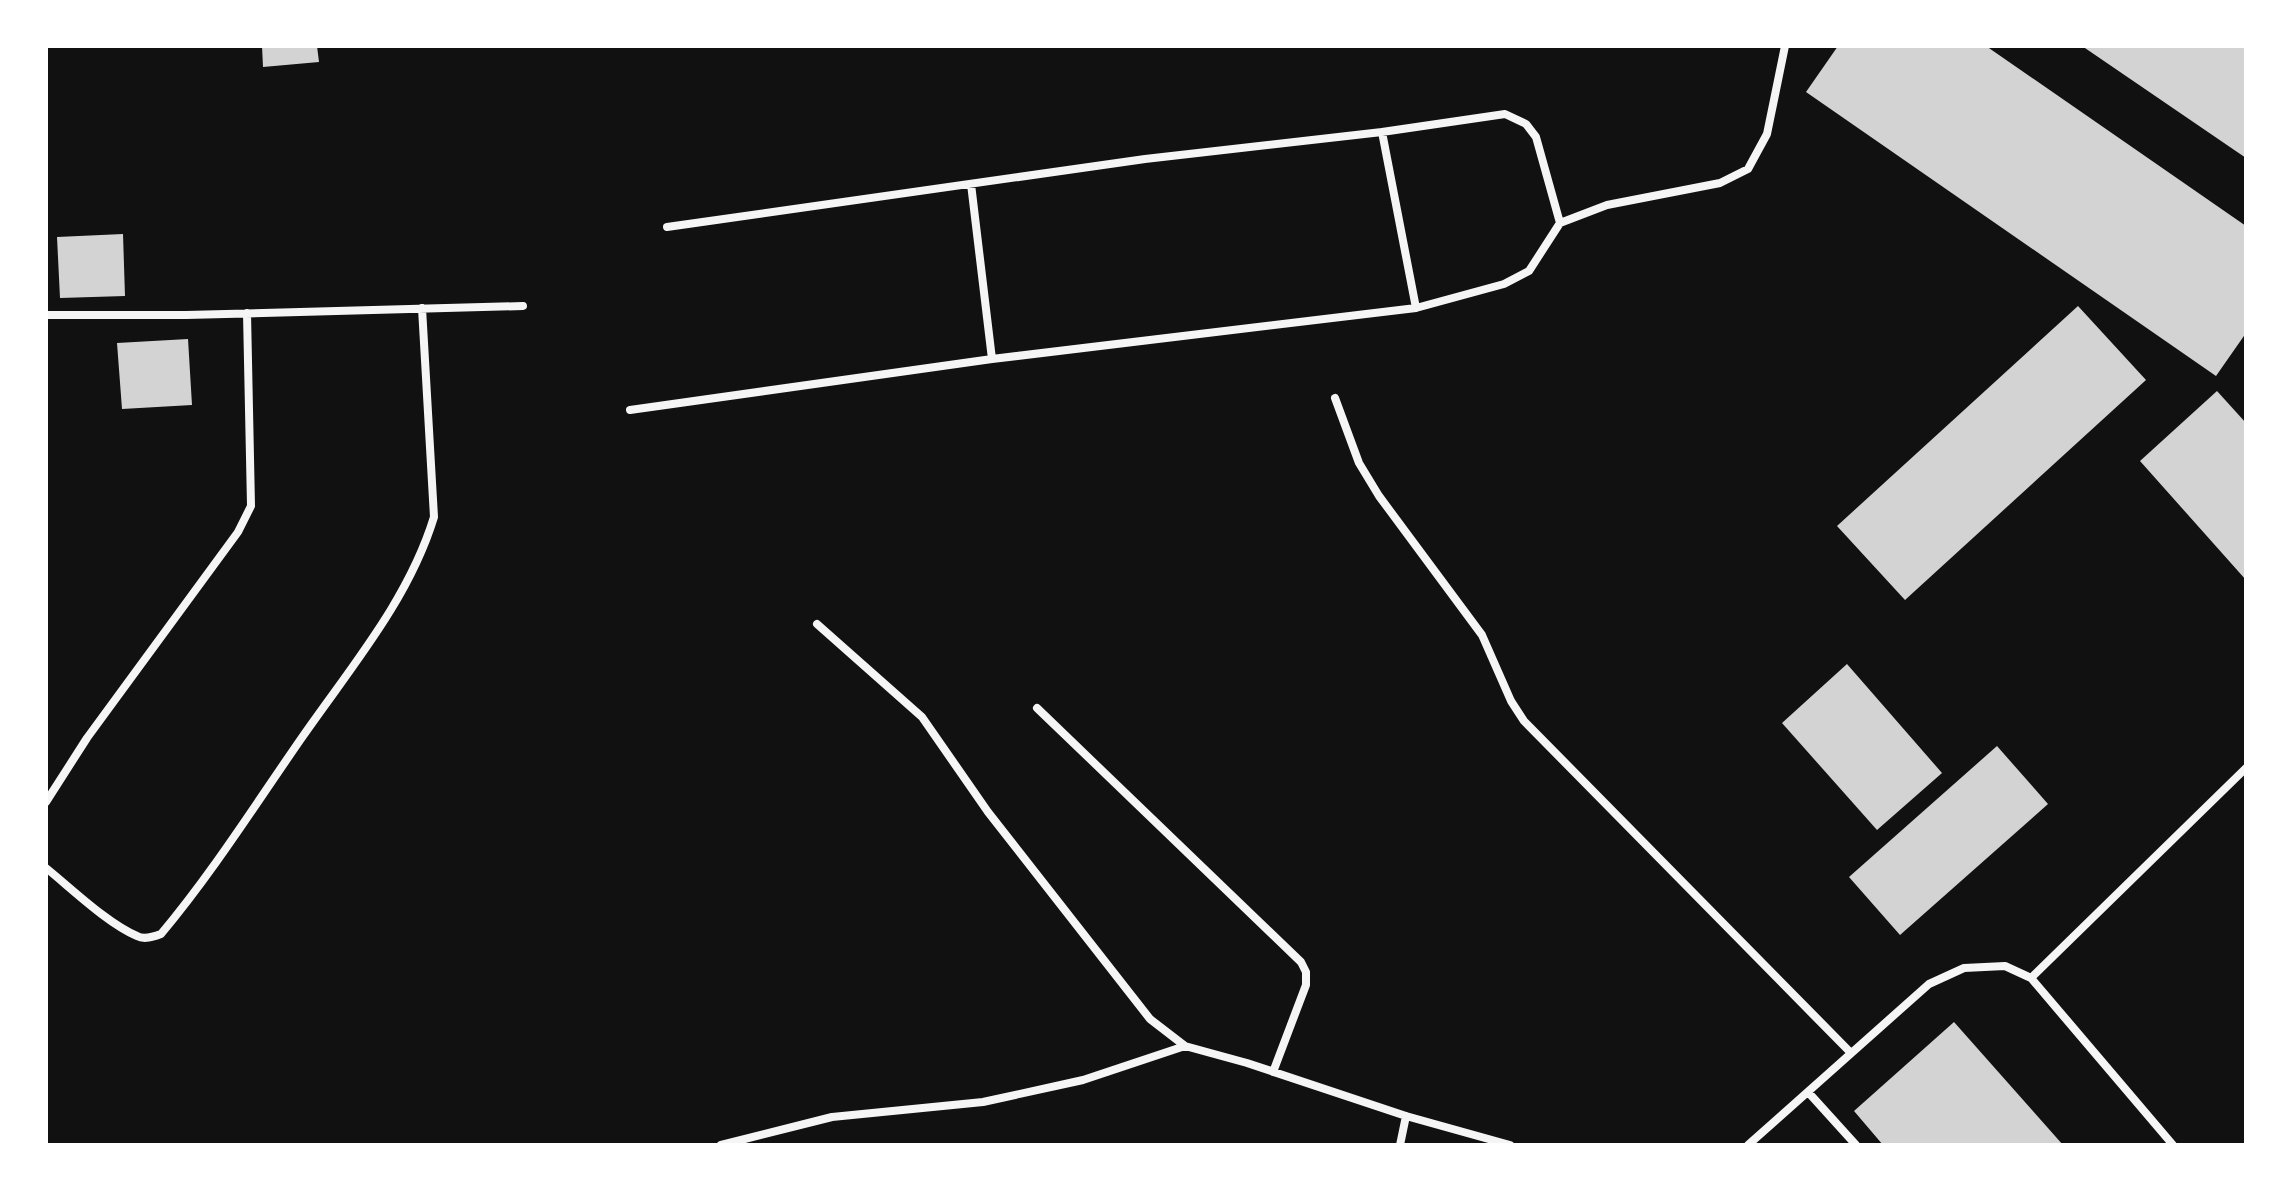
<svg xmlns="http://www.w3.org/2000/svg" width="2292" height="1191" font-family="Barlow,sans-serif">
<rect width="100%" height="100%" fill="#111"/>
<path fill="#d3d3d3" d="M 262,46 L 317,46 L 319,62 L 263,67 Z
M 1838,46 L 1986,46 L 2246,226 L 2246,333 L 2216,376 L 1806,92 Z
M 2082,46 L 2246,46 L 2246,158 Z
M 123,234 L 125,296 L 60,298 L 57,237 Z
M 2078,306 L 2146,380 L 1905,600 L 1837,526 Z
M 188,339 L 192,405 L 122,409 L 117,343 Z
M 2217,391 L 2246,423 L 2246,580 L 2140,461 Z
M 1847,664 L 1942,773 L 1877,830 L 1782,723 Z
M 1997,746 L 2048,804 L 1900,935 L 1849,877 Z
M 1954,1022 L 2063,1145 L 1883,1145 L 1854,1111 Z"/>
<g fill="none" stroke-linecap="round" stroke-linejoin="round">
<path stroke="#f5f5f5" stroke-width="8" d="M 1382,132 L 1416,308
M 971,184 L 992,359
M 667,227 L 1145,159 L 1382,132 L 1505,114 L 1526,124 L 1536,137 L 1560,223
M 46,315 L 186,315 L 523,306
M 1335,398 L 1359,463 L 1379,496 L 1482,635 L 1511,701 L 1524,721 L 1851,1053
M 630,410 L 992,359 L 1416,308 L 1504,284 L 1529,271 L 1560,223 L 1607,205 L 1720,183 L 1748,169 L 1767,134 L 1785,46
M 817,624 L 922,717 L 988,812 L 1150,1019 L 1185,1046 L 1247,1063 L 1406,1116 L 1510,1145
M 1037,708 L 1301,962 L 1306,972 L 1306,985 L 1273,1072
M 46,802 L 87,738 L 238,532 L 251,506 L 247,313
M 46,868 C 72,889 107,923 137,936 C 144,940 153,937 161,934 C 213,872 257,802 303,736 C 351,667 409,599 434,517 L 422,308
M 1808,1092 L 1856,1145
M 721,1145 L 832,1117 L 983,1102 L 1083,1080 L 1185,1046
M 1400,1145 L 1406,1116
M 1748,1145 L 1929,984 L 1964,968 L 2005,966 L 2031,978
M 2173,1145 L 2031,978 L 2246,768"/>
</g>
<rect width="2292" height="1191" fill="none" stroke="#ffffff" stroke-width="96"/>
</svg>
